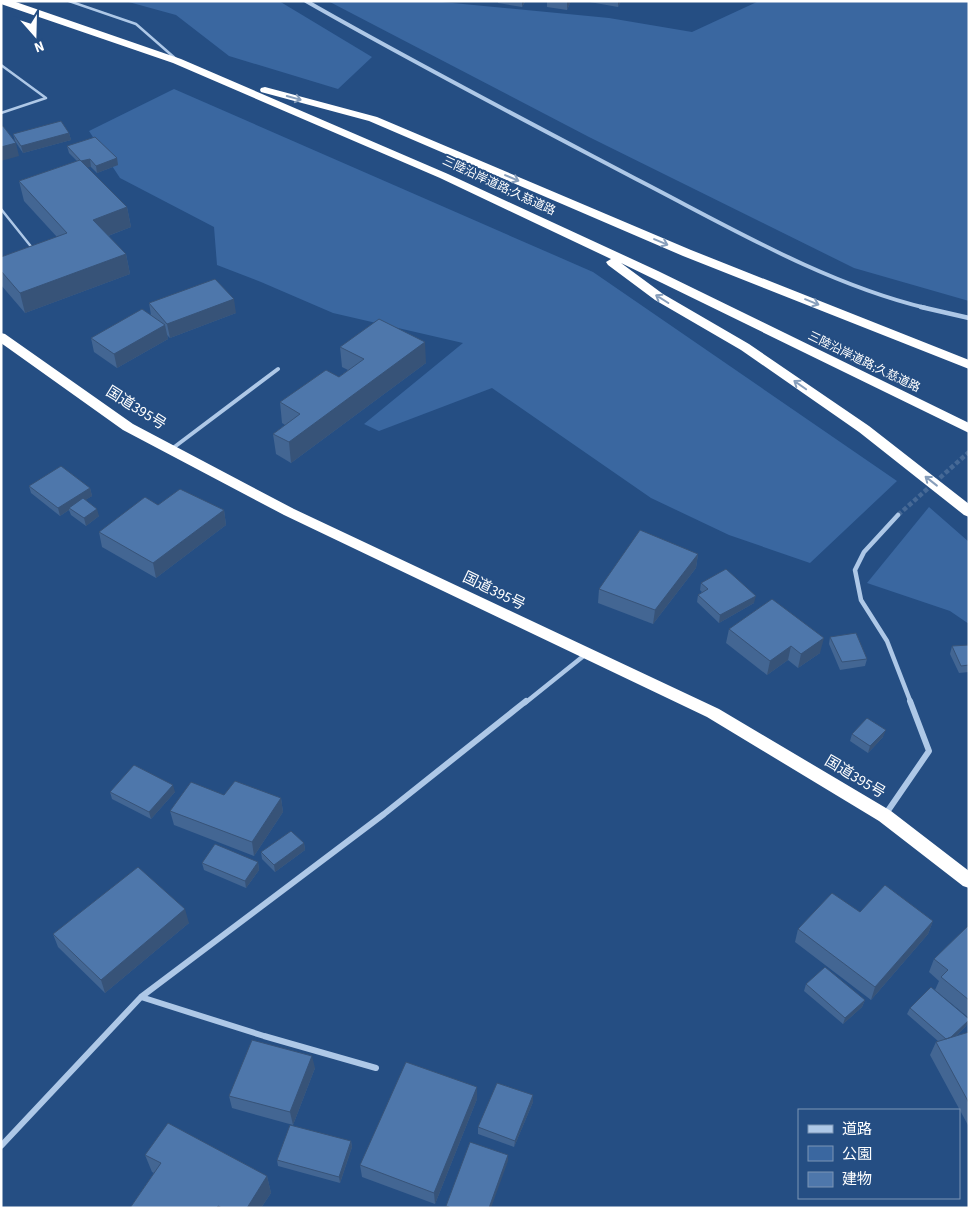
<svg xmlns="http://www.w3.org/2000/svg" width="970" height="1209" font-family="'Source Sans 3','Noto Sans JP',sans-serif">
<rect width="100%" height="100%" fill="#254e83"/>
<path fill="#3a67a0" d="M 125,1 L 279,1 L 372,57 L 338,89 L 229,56 L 176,15 Z
M 328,1 L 432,1 L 609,18 L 692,32 L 759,1 L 969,1 L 969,301 L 854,268 L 589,137 Z
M 174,89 L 593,272 L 897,481 L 810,563 L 729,535 L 651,498 L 492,388 L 379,431 L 364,424 L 463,343 L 333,313 L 261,282 L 217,265 L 214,227 L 120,178 L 89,131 Z
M 929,507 L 969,542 L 969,624 L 950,611 L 867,583 Z"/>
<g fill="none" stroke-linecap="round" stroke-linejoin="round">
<path stroke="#466996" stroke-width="4.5" stroke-dasharray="4.5 2.5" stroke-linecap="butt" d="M 898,515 L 969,452"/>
<path stroke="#aec8e7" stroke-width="2.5" d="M 69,1 L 136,24 L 176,59
M 1,65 L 46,98 L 1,113
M 1,209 L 33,249"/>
<path stroke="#aec8e7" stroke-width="4" d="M 173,448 L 278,369"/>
<path stroke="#aec8e7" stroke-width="4" d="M 306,1 C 416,64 528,122 640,181 C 731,228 826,284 926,308"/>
<path stroke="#aec8e7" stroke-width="4.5" d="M 921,307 L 969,318
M 898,515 L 864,552 L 855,570 L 861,600 L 887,641 L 911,703
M 525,703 L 586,654"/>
<path stroke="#aec8e7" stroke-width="6" d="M 885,815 L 929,751 L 910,701
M 141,997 L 264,1036 L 376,1068
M 1,1146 L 141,997 L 384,814 L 526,701"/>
<path fill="#fff" fill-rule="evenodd" d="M 1,1 L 13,1 L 181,59 L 448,174 L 658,271 L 969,423 L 969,433 L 621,263 L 663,294 L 749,344 L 869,426 L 969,504 L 969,517 L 964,515 L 859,432 L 741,350 L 655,300 L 608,265 L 606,262 L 611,259 L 440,178 L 173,63 L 1,4 Z
M 265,87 L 377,117 L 691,250 L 969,360 L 969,369 L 683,256 L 369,121 L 261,92 L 260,90 L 261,88 Z
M 1,333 L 5,334 L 133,424 L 294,509 L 719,709 L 891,811 L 969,871 L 969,888 L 963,886 L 879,821 L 707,717 L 284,515 L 123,430 L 1,343 Z"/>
</g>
<path fill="#436693" d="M 498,1 L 525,1 L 525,2 L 522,7 L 498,3 Z
M 539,1 L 571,1 L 567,10 L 547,7 L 547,2 Z
M 584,1 L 621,1 L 618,7 Z
M 69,133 L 71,140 L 23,153 L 15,141 L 13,134 Z
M 67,146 L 117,158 L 118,165 L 97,173 L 91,167 L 87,167 L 127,207 L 131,227 L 108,236 L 126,254 L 130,274 L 25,313 L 1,285 L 1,257 L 57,237 L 24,201 L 19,181 L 77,161 L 69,153 Z
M 149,303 L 236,313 L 170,338 L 167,335 L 168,339 L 117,368 L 94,352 L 91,338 L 151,315 Z
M 340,347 L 426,363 L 291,463 L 276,454 L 273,434 L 285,425 L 282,423 L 280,402 L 339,377 L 348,370 L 342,367 Z
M 29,486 L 90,488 L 92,496 L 85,500 L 99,516 L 86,526 L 71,515 L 69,510 L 60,516 L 31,493 Z
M 158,505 L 224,510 L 226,525 L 156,578 L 102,547 L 99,532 Z
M 698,554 L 696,568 L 653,624 L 598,603 L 599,589 Z
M 701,583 L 754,603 L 719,623 L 697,602 L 698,595 L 702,592 L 700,590 Z
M 729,629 L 820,653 L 798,668 L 788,660 L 767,675 L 726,643 Z
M 830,637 L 867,659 L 865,666 L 840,670 L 829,644 Z
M 969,645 L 969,672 L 959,673 L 950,654 L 952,646 Z
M 852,734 L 883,737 L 868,753 L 850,741 Z
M 110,792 L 175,792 L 151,819 L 112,799 Z
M 224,795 L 281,798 L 283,812 L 254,856 L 174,825 L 170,811 Z
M 304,843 L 305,850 L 275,872 L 262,859 L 261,852 Z
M 258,862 L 259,870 L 246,888 L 204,870 L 202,863 Z
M 860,912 L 933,921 L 928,934 L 871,1000 L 795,942 L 798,929 Z
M 189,923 L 105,993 L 58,947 L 53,934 Z
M 969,925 L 969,1018 L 935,990 L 939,981 L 929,972 L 934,959 Z
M 806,984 L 865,1000 L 862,1007 L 843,1024 L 804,991 Z
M 910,1008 L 969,1019 L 966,1026 L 956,1036 L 969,1032 L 969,1127 L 930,1055 L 936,1042 L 938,1041 L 907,1014 Z
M 315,1068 L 293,1125 L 232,1108 L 229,1096 Z
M 533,1095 L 533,1102 L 514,1147 L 478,1134 L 478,1127 Z
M 477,1099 L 435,1204 L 362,1177 L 360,1165 Z
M 351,1141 L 352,1147 L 340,1183 L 278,1166 L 277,1160 Z
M 145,1155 L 267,1176 L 271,1193 L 261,1208 L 130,1208 L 154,1173 L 152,1172 Z"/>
<path fill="#375378" d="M 522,1 L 525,1 L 522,7 Z
M 567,1 L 571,1 L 567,10 Z
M 618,1 L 621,1 L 618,7 Z
M 69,133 L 71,140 L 23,153 L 21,146 Z
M 16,143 L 19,156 L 1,161 L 1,147 Z
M 117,158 L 118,165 L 97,173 L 96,166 Z
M 90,159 L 91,167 L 83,168 L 81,161 Z
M 127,207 L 131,227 L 97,240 L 93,220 Z
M 126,254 L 130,274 L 25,313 L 20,293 Z
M 234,299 L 236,313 L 170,338 L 167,324 Z
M 165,325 L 168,339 L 117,368 L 114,354 Z
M 425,342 L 426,363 L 291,463 L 289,442 Z
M 90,488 L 92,496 L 71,509 L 69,508 L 69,510 L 60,516 L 58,508 Z
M 97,509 L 99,516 L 86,526 L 84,518 Z
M 224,510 L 226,525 L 156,578 L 153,563 Z
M 698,554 L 696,568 L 653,624 L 655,610 Z
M 756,596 L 754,603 L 719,623 L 720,615 Z
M 824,638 L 820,653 L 798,668 L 801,654 Z
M 791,646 L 788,660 L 767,675 L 770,661 Z
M 886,730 L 883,737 L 868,753 L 870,746 Z
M 173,785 L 175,792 L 151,819 L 149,812 Z
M 281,798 L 283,812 L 254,856 L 252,842 Z
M 304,843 L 305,850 L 275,872 L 274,865 Z
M 258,862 L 259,870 L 246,888 L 245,881 Z
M 185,909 L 189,923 L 105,993 L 101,980 Z
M 933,921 L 928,934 L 871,1000 L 875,987 Z
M 865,1000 L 862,1007 L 843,1024 L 845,1018 Z
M 969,1020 L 966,1026 L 945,1047 L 948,1040 Z
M 312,1056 L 315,1068 L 293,1125 L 290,1112 Z
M 477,1087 L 477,1099 L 435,1204 L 434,1193 Z
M 533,1095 L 533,1102 L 514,1147 L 515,1141 Z
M 351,1141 L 352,1147 L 340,1183 L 339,1177 Z
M 508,1155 L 508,1161 L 491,1208 L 489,1208 Z
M 267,1176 L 271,1193 L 261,1208 L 247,1208 Z"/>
<path fill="#4e77ab" stroke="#375378" d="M 61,121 L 69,133 L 21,146 L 13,134 Z
M 1,126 L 3,126 L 16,143 L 1,147 Z
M 95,137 L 117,158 L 96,166 L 90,159 L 81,161 L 67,146 Z
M 80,160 L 127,207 L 93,220 L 126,254 L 20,293 L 1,271 L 1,257 L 67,233 L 19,181 Z
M 215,279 L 234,299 L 167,324 L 149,303 Z
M 142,309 L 165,325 L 114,354 L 91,338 Z
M 379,319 L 425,342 L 289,442 L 273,434 L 300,414 L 280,402 L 326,370 L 339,377 L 364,359 L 340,347 Z
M 61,466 L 90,488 L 58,508 L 29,486 Z
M 180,489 L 224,510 L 153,563 L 99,532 L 145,497 L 158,505 Z
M 83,498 L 97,509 L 84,518 L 69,508 Z
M 640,530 L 698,554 L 655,610 L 599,589 Z
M 726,569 L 756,596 L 720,615 L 698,595 L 708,589 L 701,583 Z
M 772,599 L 824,638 L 801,654 L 791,646 L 770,661 L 729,629 Z
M 856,633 L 867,659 L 842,662 L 830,637 Z
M 969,645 L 969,665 L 961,666 L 952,646 Z
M 867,718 L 886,730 L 870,746 L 852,734 Z
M 134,765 L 173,785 L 149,812 L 110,792 Z
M 235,781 L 281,798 L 252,842 L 170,811 L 191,782 L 224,795 Z
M 291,831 L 304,843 L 274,865 L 261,852 Z
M 215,844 L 258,862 L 245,881 L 202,863 Z
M 138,867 L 185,909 L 101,980 L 53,934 Z
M 885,885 L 933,921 L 875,987 L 798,929 L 832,893 L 860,912 Z
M 969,925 L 969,1000 L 941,977 L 948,970 L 934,959 Z
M 825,967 L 865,1000 L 845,1018 L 806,984 Z
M 931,987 L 969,1019 L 969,1020 L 951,1037 L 946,1039 L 910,1008 Z
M 969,1032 L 969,1103 L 936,1042 Z
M 252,1040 L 312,1056 L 290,1112 L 229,1096 Z
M 406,1062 L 477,1087 L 434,1193 L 360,1165 Z
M 497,1083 L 533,1095 L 515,1141 L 478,1127 Z
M 168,1123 L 267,1176 L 247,1208 L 222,1208 L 218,1206 L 217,1208 L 130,1208 L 161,1163 L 145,1155 Z
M 290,1125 L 351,1141 L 339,1177 L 277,1160 Z
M 470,1142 L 508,1155 L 489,1208 L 452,1208 L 446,1206 Z"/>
<defs><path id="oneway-shaft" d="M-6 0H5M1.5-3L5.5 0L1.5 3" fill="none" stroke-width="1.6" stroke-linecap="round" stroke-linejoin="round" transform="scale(1.25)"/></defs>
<g stroke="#879ebb">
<use href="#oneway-shaft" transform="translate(294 98) rotate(15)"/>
<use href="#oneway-shaft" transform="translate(512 178) rotate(23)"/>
<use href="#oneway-shaft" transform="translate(661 242) rotate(23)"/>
<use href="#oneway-shaft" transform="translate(662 299) rotate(-148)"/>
<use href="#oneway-shaft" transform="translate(812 302) rotate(22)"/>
<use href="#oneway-shaft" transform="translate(800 385) rotate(-145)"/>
<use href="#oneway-shaft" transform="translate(931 481) rotate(-142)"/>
</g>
<g text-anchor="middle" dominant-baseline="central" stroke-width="4" stroke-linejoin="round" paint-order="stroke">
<g font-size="12" fill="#fff" stroke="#254e83">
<text transform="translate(499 186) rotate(25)">三陸沿岸道路;久慈道路</text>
<text transform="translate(864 362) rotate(26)">三陸沿岸道路;久慈道路</text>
</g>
<g font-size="15" fill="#fff" stroke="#254e83">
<text transform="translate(136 408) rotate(32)">国道395号</text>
<text transform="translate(494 591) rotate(26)">国道395号</text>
<text transform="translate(855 777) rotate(31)">国道395号</text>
</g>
</g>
<rect width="970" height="1209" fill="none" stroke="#ffffff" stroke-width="5"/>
<rect x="798" y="1109" width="162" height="90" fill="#254e83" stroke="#7c95b5"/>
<rect x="808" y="1125" width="25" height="8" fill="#aec8e7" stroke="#7c95b5"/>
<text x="842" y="1134" font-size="15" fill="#ffffff">道路</text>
<rect x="808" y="1146" width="25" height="15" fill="#3a67a0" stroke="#7c95b5"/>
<text x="842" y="1159" font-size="15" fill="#ffffff">公園</text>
<rect x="808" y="1172" width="25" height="15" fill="#4e77ab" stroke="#7c95b5"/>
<text x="842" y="1184" font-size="15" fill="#ffffff">建物</text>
<g transform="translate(35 35) rotate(160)" stroke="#254e83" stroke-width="4" paint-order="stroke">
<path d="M0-4L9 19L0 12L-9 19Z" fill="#ffffff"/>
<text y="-8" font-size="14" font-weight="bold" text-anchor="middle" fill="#ffffff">N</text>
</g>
</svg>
